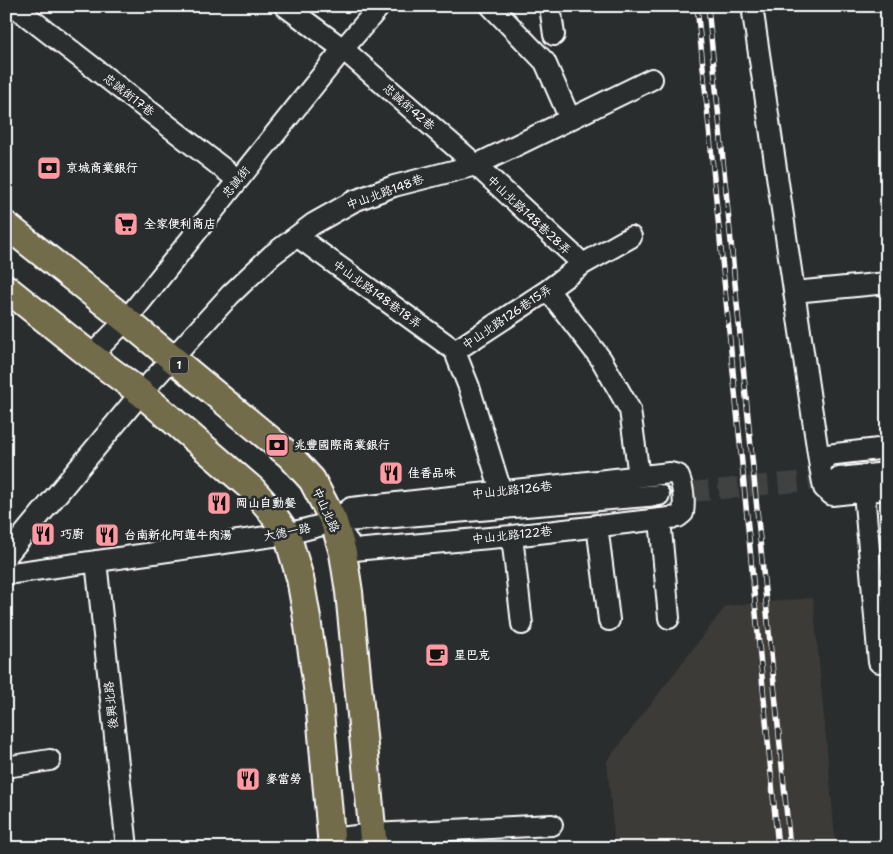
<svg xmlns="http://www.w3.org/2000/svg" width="893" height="854" font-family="'Shantell Sans','LXGW WenKai TC',sans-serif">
<rect width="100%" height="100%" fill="#2a2d2e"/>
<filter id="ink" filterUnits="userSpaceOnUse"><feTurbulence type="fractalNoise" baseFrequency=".02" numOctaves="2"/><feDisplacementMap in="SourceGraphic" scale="10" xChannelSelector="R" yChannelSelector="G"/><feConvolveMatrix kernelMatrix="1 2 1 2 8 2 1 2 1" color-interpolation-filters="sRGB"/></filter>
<g filter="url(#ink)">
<path fill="#3e3b39" d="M 813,598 L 836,848 L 615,848 L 607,761 L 726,606 Z"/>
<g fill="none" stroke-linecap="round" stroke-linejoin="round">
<path stroke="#3f4243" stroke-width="20" stroke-dasharray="20 10" stroke-linecap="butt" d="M 659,495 L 839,478"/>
<g stroke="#fff" stroke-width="24">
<path id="minor" d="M 14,6 L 238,180
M 285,6 L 343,49 L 476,165 L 583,264
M 491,6 L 545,62 L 570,119
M 550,6 L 554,35
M 752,6 L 820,467
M 298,237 L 457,352
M 548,290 L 601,359 L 630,410 L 639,476
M 794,292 L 887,283
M 91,356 L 126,320 L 343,49 L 380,6
M 887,448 L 827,455 L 820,467 L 824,488 L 832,495 L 887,489
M 670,473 L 678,475 C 683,485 685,501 683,513 L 678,517 L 512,536 L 354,550 L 334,522 L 351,508 Z
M 839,478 L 887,473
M 501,491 L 469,387 L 457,357 L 457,352 L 461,347 L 548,290 L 583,264 L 631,237
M 864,492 L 879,662 L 887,661
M 660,519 L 669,618
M 597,525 L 609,620
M 512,536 L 522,624
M 6,556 L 141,393 L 230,295 L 272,255 L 313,224 L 354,201 L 394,186 L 476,165 L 652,79
M 96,561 L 127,848
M 6,574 L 287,534 L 334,522 L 659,495
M 6,767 L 50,760
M 331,839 L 373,834 L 552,825"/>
</g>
<g stroke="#fff" stroke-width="30">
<path id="major" d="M 6,225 L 126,320 L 290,456 L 312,480 L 334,522 L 343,553 L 349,592 L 374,848
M 6,288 L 91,356 L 141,393 L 252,489 L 268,507 L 287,534 L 300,578 L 306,612 L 319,701 L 332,848"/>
</g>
<use href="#minor" stroke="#2a2d2e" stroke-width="20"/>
<use href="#major" stroke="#736c4b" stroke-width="26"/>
<g stroke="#fff" stroke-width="5.5">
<path id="rail" d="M 697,6 L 740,442 L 778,848
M 708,6 L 790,848"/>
</g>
<use href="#rail" stroke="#2a2d2e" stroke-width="4" stroke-dasharray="11" stroke-linecap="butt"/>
</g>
</g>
<defs>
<g id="bank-square" transform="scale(1.25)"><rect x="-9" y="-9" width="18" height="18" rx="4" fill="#ff9aa2" stroke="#2a2d2e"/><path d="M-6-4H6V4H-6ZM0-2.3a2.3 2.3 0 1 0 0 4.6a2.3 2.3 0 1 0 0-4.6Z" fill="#111"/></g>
<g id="supermarket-square" transform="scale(1.25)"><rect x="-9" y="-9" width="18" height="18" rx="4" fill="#ff9aa2" stroke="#2a2d2e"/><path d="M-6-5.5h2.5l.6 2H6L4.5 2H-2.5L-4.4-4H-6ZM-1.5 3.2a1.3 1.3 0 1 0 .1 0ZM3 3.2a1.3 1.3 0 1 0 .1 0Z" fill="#111"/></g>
<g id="restaurant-square" transform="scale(1.25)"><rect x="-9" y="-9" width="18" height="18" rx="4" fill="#ff9aa2" stroke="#2a2d2e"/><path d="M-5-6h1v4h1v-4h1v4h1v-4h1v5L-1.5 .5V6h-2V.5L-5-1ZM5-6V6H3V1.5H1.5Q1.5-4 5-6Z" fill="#111"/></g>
<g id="cafe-square" transform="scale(1.25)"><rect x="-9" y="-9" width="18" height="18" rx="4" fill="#ff9aa2" stroke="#2a2d2e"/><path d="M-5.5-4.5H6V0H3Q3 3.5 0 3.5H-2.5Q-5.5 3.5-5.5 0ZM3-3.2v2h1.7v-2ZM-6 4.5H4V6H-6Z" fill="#111"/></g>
</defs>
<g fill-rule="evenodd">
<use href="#bank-square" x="49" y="168"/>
<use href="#supermarket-square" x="126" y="224"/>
<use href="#bank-square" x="277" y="445"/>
<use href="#restaurant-square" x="391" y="473"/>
<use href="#restaurant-square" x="219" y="503"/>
<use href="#restaurant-square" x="43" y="534"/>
<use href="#restaurant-square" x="107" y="535"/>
<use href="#cafe-square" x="437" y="655"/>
<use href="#restaurant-square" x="248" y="779"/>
</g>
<g text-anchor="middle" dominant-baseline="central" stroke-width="5" stroke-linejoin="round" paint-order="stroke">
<rect fill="#2a2d2e" stroke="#bfc0c0" stroke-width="1" x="170" y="356.5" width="18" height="17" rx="4"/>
<g font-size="11" font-weight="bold" fill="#fff">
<text x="179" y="365">1</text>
</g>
<g font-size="12" fill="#fff" stroke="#2a2d2e">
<text transform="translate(129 95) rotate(38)">忠誠街17巷</text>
<text transform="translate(409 107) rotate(41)">忠誠街42巷</text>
<text transform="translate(236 182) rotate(-51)">忠誠街</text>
<text transform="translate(385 192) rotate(-20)">中山北路148巷</text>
<text transform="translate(529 215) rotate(43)">中山北路148巷28弄</text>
<text transform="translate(377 294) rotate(36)">中山北路148巷18弄</text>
<text transform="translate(507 317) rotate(-34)">中山北路126巷15弄</text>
<text transform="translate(512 490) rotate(-6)">中山北路126巷</text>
<text transform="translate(326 510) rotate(66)">中山北路</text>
<text transform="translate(287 532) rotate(-11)">大德一路</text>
<text transform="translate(512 535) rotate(-6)">中山北路122巷</text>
<text transform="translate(111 705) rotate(-96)">後興北路</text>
</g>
<g font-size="12" font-weight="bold" fill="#fff" stroke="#2a2d2e" text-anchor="start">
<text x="66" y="168">京城商業銀行</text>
<text x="144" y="224">全家便利商店</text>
<text x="294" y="445">兆豐國際商業銀行</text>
<text x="408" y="473">佳香品味</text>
<text x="236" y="503">岡山自動餐</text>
<text x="60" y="534">巧廚</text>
<text x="124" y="535">台南新化阿蓮牛肉湯</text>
<text x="454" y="655">星巴克</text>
<text x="266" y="779">麥當勞</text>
</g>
</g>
<rect width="893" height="854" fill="none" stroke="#2a2d2e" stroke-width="25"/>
<rect x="12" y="12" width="868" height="829" fill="none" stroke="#fff" stroke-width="2" filter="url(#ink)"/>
</svg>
